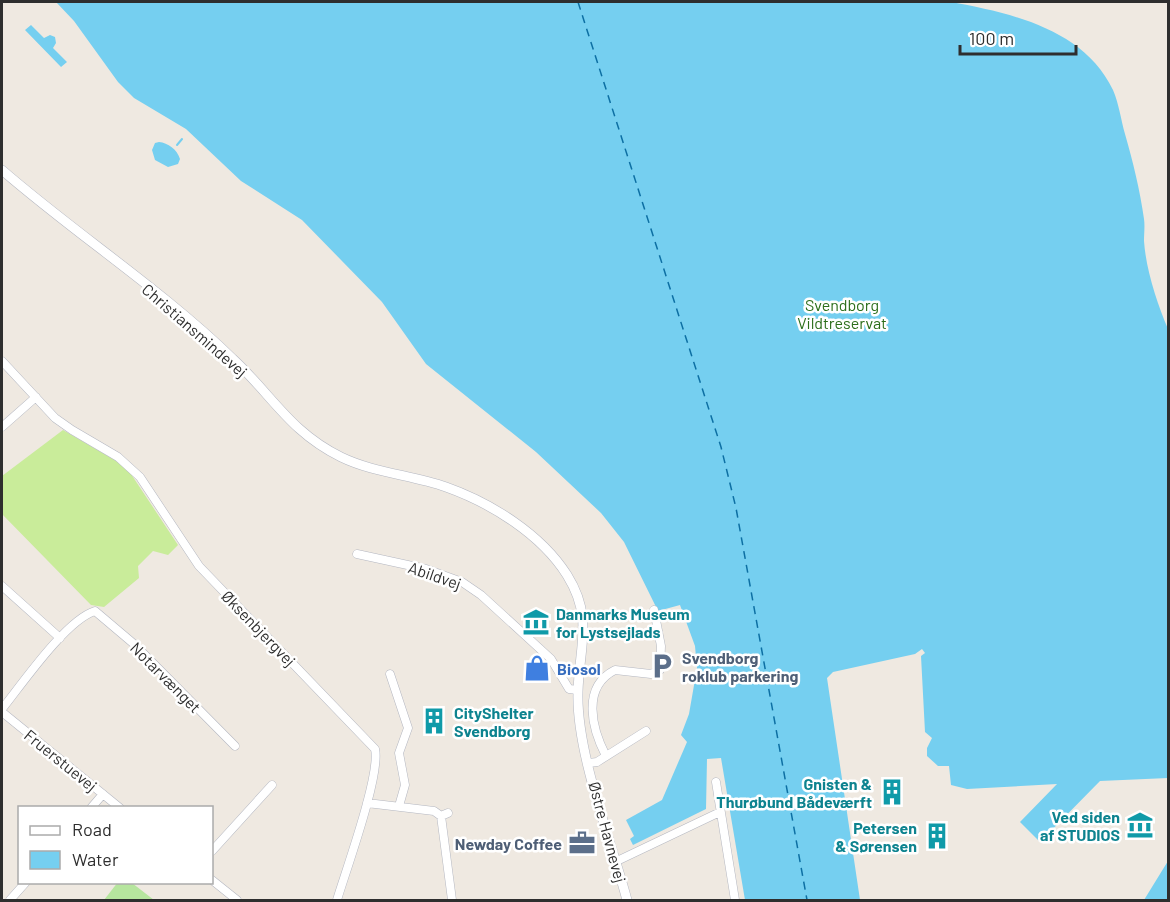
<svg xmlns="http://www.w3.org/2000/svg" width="1170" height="902" font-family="Barlow,sans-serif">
<rect width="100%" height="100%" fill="#efe9e1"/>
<path fill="#b6e59e" d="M 118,882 L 132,883 L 154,900 L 104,900 Z"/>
<path fill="#c9ec9a" d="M 63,430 L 118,462 L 131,474 L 178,545 L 168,555 L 153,551 L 138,566 L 139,578 L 104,607 L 91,605 L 2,514 L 2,476 Z"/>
<path fill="#75cff0" d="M 56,2 L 951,2 C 1011,13 1084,29 1113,90 C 1119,104 1121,120 1125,134 C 1133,162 1140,190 1144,219 C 1145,226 1144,234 1144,241 C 1146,270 1157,303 1168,329 L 1168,778 L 1100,781 L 1040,842 L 1020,822 L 1057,784 L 967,789 L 951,785 L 949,766 L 938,766 L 927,756 L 927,748 L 932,738 L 925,732 L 921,656 L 925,653 L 922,649 L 915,654 L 833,672 L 827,678 L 860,900 L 745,900 L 721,758 L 707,759 L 706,809 L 633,845 L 630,839 L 634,836 L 626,820 L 662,800 L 687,742 L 681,735 L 689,714 L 697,668 L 695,646 L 680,605 L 658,611 L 624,542 L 601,513 L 536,452 L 426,364 L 382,302 L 302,220 L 241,181 L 186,129 L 134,98 L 118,82 L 74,21 Z
M 31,25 L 44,38 L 50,35 L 55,37 L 56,43 L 53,48 L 67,62 L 61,67 L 25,30 Z
M 159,142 C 168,143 177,149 180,159 L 178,164 L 168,167 L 155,160 L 152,150 L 155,143 Z
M 1168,861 L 1168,900 L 1144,900 Z"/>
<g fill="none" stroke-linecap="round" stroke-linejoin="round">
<path stroke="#75cff0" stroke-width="2" d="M 177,145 L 182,139"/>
<path stroke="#0d6fa3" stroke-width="1.5" stroke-dasharray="8 6" stroke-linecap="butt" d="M 578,2 L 721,447 L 736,508 L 807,900"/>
<g stroke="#b4b7c1" stroke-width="9">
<path id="minor" d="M 2,361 L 55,418 L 72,430 L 118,457 L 140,477 L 199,566 L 375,749 C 381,774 346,870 337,900
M 2,427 L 36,397
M 357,554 L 426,569 L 462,582 L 481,595 L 551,659 L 569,689 L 578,690
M 2,586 L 60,638
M 390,674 L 408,728 L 399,753 L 405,785 L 399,806
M 2,709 C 22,684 66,620 95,611 L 134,644 L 235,746
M 2,712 L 120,808
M 606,756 C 592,729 581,687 615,670 L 651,674 L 660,670 L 661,646 L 654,610
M 589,763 L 597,762 L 646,731
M 716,782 L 735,900
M 367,803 L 434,811 L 441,816 L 448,813
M 91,808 L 103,794
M 441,816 L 452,900
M 212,851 L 272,785
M 617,861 L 720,812
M 212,880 L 237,900
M 10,900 L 26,882"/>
</g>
<g stroke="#b4b7c1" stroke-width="10">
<path id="tertiary" d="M 2,170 C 77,235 162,290 233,359 C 272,395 290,432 341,457 C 374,473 412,475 446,487 C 491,503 541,534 567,575 C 594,618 579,647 578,692 C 576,752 611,840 627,900"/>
</g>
<use href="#minor" stroke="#fff" stroke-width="8"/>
<use href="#tertiary" stroke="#fff" stroke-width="9"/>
</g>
<defs>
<g id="museum-bare" transform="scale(2.07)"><path d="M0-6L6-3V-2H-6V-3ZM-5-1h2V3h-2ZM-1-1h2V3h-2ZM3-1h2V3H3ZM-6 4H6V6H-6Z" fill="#0f9aa8" stroke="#fff" stroke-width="2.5" paint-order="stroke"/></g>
<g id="parking-bare" transform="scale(2.07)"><path d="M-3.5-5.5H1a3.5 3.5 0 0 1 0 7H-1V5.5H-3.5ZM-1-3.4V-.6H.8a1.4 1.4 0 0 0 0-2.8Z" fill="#5c6f8a" stroke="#fff" stroke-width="2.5" paint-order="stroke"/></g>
<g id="shop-bare" transform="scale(2.07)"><path d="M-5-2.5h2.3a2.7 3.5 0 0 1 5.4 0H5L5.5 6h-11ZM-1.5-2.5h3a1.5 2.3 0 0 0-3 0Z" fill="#3f7fe0" stroke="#fff" stroke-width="2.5" paint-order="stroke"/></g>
<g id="building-bare" transform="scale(2.07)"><path d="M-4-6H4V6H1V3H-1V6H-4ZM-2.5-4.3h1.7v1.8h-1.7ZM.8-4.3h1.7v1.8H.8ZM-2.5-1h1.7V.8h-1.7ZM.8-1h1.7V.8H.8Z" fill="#0f9aa8" stroke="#fff" stroke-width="2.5" paint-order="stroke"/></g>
<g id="office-bare" transform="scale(2.07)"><path d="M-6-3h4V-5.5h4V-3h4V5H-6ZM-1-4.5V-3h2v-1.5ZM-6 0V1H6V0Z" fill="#5c6f8a" stroke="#fff" stroke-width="2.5" paint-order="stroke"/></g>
</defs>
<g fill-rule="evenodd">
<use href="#museum-bare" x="536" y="622"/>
<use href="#parking-bare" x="662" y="666"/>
<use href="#shop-bare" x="537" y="668"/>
<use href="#building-bare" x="434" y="721"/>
<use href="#building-bare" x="892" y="792"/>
<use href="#museum-bare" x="1140" y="825"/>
<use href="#building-bare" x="937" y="836"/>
<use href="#office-bare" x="582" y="843"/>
</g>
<g text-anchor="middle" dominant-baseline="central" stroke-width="5" stroke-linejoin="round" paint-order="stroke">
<g font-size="16" fill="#2c6e1b" stroke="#fff">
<text x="842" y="304">Svendborg<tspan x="842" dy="18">Vildtreservat</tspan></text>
</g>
<g font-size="16" fill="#2e2e2e" stroke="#fff">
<text transform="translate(195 330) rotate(41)">Christiansmindevej</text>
<text transform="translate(435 575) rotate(19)">Abildvej</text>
<text transform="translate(259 628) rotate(46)">Øksenbjergvej</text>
<text transform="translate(166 677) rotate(45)">Notarvænget</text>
<text transform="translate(61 760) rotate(39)">Fruerstuevej</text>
<text transform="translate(608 832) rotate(75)">Østre Havnevej</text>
</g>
<g font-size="16" font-weight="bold" fill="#0d838f" stroke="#fff" text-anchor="end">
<text x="556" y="613" text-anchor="start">Danmarks Museum<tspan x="556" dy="18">for Lystsejlads</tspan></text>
<text x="454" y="712" text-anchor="start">CityShelter<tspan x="454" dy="18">Svendborg</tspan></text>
<text x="872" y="783">Gnisten &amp;<tspan x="872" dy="18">Thurøbund Bådeværft</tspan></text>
<text x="1120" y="816">Ved siden<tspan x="1120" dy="18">af STUDIOS</tspan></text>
<text x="917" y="827">Petersen<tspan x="917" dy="18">&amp; Sørensen</tspan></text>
</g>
<g font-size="16" font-weight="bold" fill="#4e5e75" stroke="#fff" text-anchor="start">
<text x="682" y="657">Svendborg<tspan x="682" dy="18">roklub parkering</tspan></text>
<text x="562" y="843" text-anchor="end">Newday Coffee</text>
</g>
<g font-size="16" font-weight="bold" fill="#366cbe" stroke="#fff" text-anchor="start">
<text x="557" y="668">Biosol</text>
</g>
</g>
<rect width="1170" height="902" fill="none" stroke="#2e2e2e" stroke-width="6"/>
<rect x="18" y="806" width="195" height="78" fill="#ffffff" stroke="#ababab" stroke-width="1.5"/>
<rect x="30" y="826" width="30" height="9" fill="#ffffff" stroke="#ababab" stroke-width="1.5"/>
<text x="72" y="836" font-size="18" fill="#2e2e2e">Road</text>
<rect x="30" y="851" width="30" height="18" fill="#75cff0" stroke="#ababab" stroke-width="1.5"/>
<text x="72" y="866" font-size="18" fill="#2e2e2e">Water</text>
<path d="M960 45v9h116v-9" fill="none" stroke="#2e2e2e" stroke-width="3"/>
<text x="969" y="45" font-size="18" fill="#2e2e2e" stroke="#ffffff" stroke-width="4.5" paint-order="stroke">100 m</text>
</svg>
